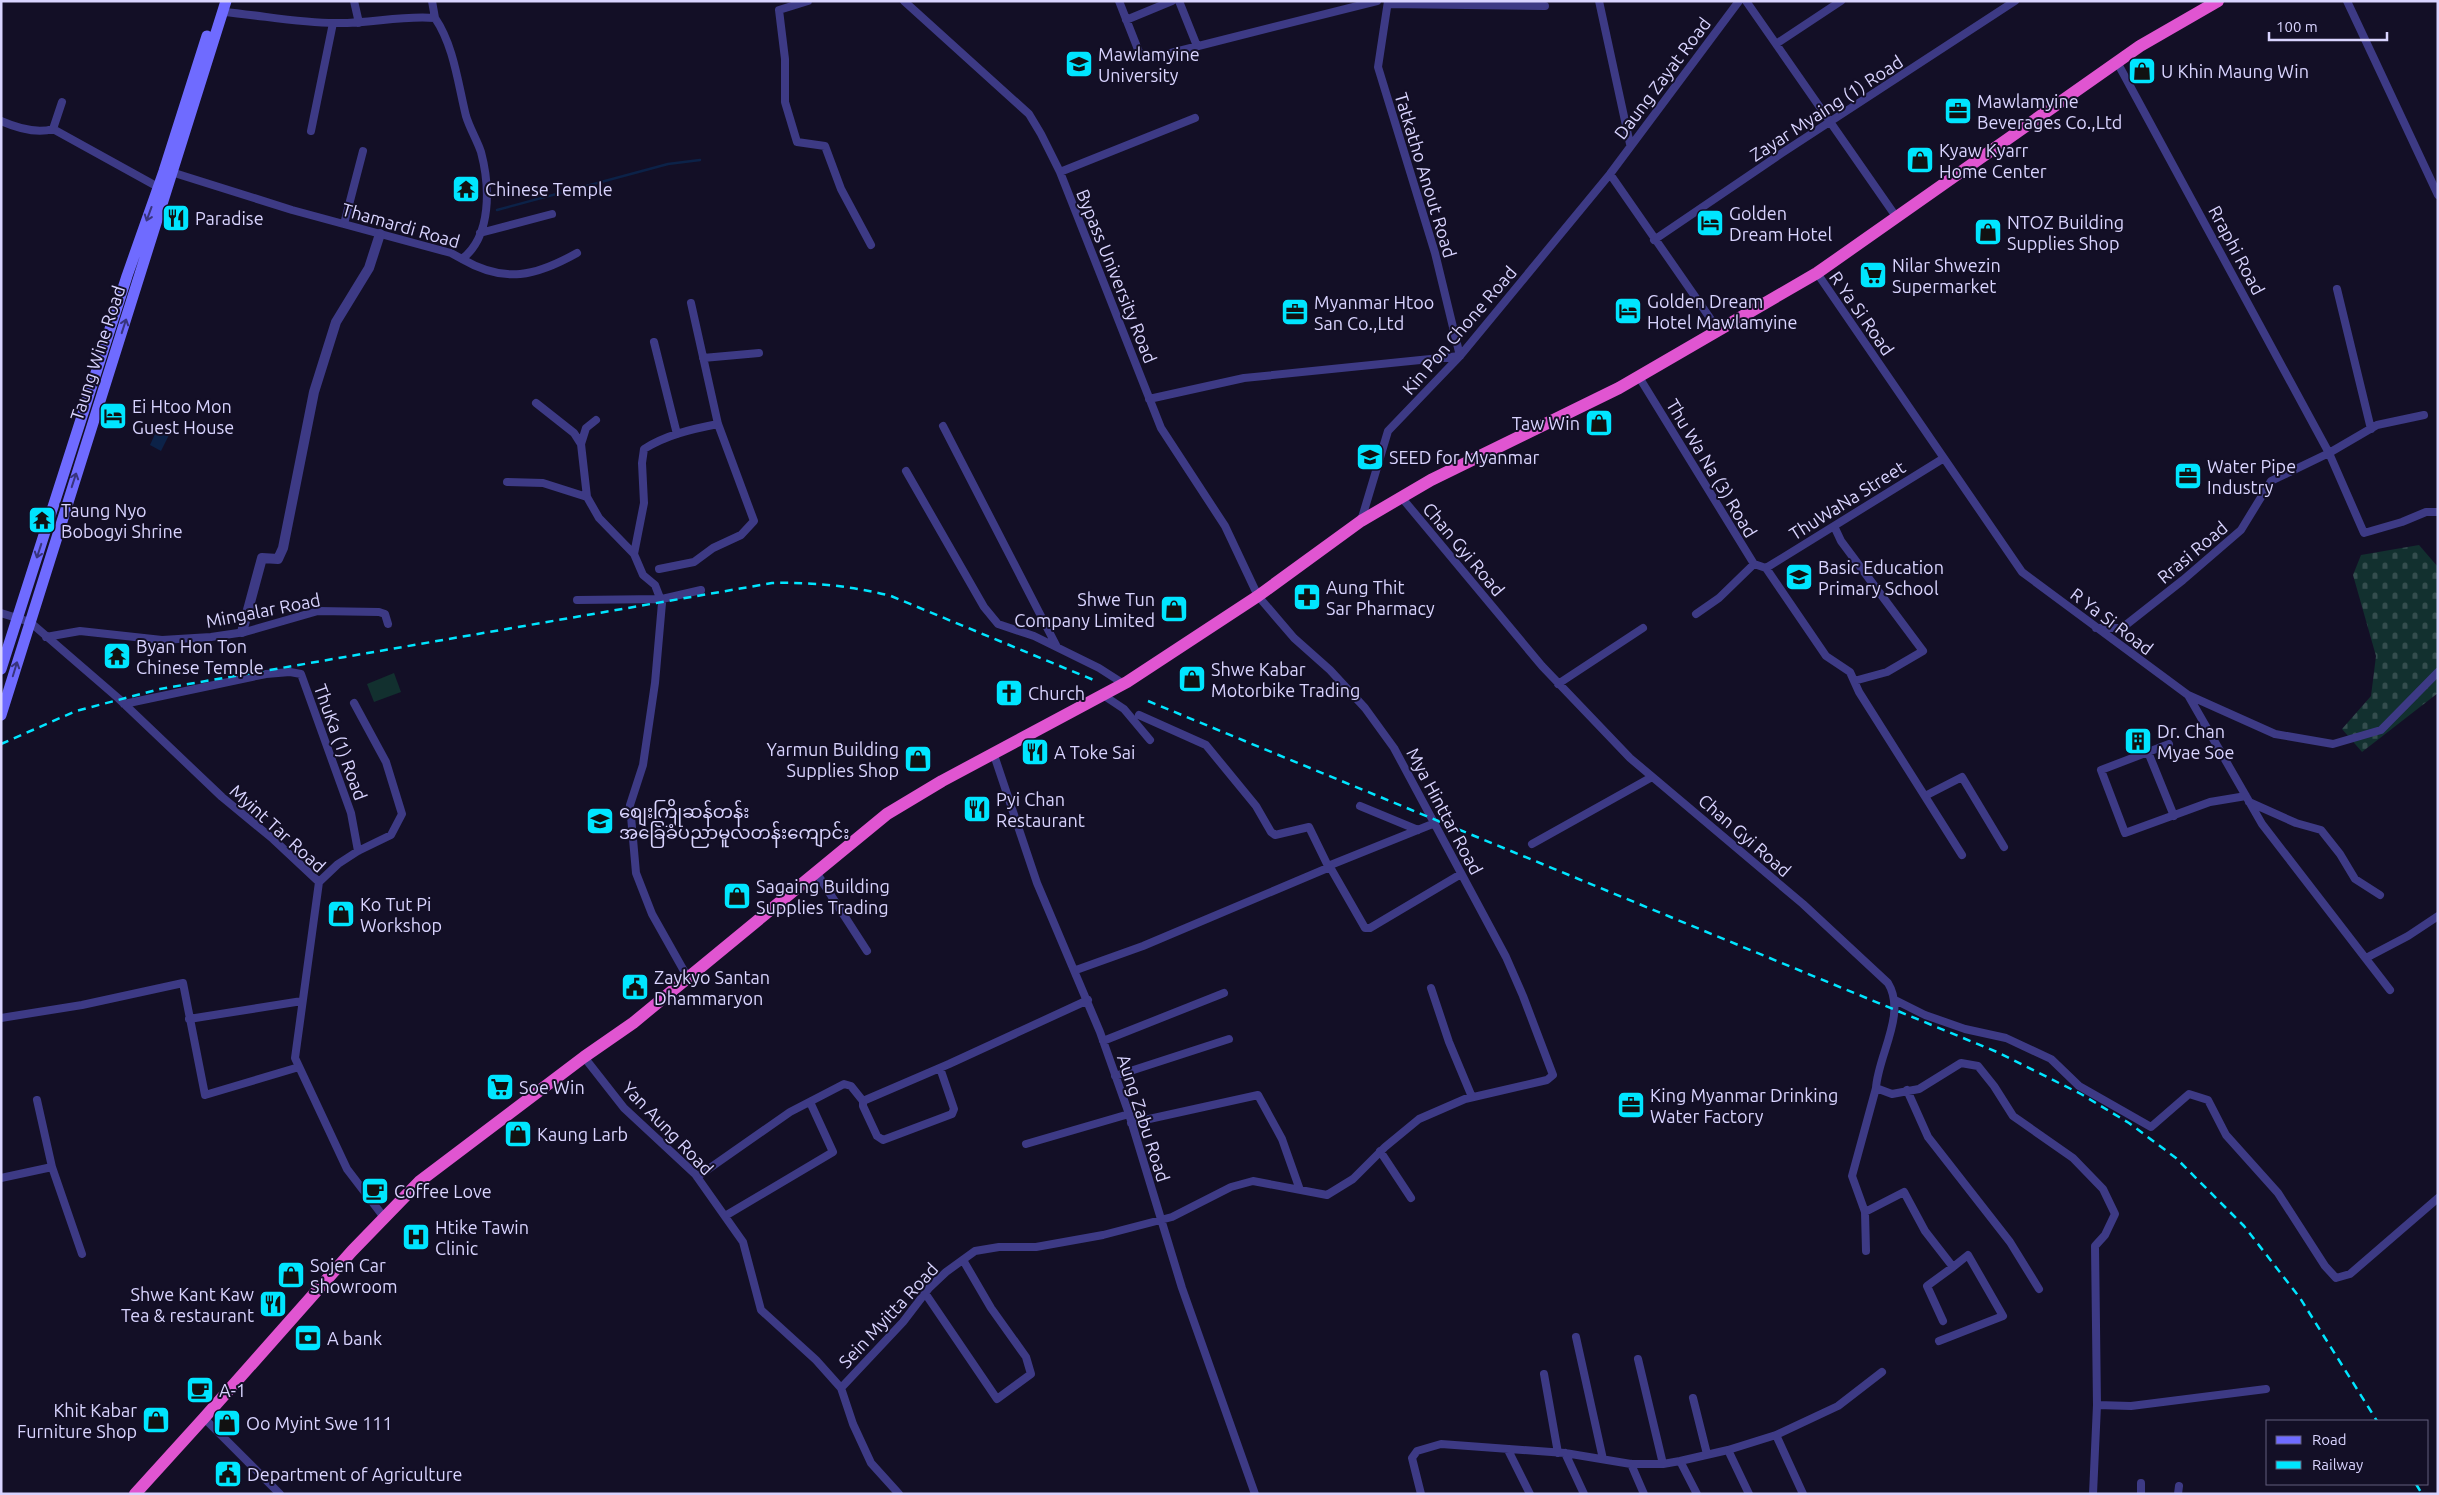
<svg xmlns="http://www.w3.org/2000/svg" width="2439" height="1495" font-family="Ubuntu,'Noto Sans Myanmar',sans-serif">
<defs>
<pattern id="cemetery-stones" width="16" height="16" patternUnits="userSpaceOnUse" patternTransform="scale(1.25)"><rect width="16" height="16" fill="#12302f"/><path d="M2 7V4a2 2 0 0 1 4 0v3zM10 15v-3a2 2 0 0 1 4 0v3z" fill="#344d4e"/></pattern>
</defs>
<rect width="100%" height="100%" fill="#130f26"/>
<path fill="url(#cemetery-stones)" d="M 2419,545 L 2438,567 L 2438,693 L 2362,752 L 2342,729 L 2371,696 L 2376,656 L 2353,575 L 2361,555 Z"/>
<path fill="#12302f" d="M 394,673 L 401,692 L 374,702 L 367,684 Z"/>
<path fill="#0c2248" d="M 159,425 L 171,431 L 161,451 L 150,445 Z"/>
<g fill="none" stroke-linecap="round" stroke-linejoin="round">
<path stroke="#0c2248" stroke-width="2.5" d="M 497,210 L 668,164 L 700,160"/>
<path stroke="#3d3a85" stroke-width="8" d="M 354,1 L 359,23
M 432,1 L 435,18
M 808,1 L 779,10 L 785,59 L 785,102 L 797,142 L 825,146 L 841,189 L 871,245
M 1119,1 L 1139,52 L 1141,55 L 1151,58 L 1377,1
M 1179,1 L 1197,46
M 1599,1 L 1630,144
M 1746,1 L 1897,218
M 2347,1 L 2438,195
M 1388,4 L 1545,6
M 1126,20 L 1172,1
M 1776,44 L 1841,1
M 2117,62 L 2329,453 L 2364,533 L 2402,522 L 2426,512 L 2438,512
M 1,121 C 17,128 36,134 53,129 L 62,102
M 53,129 L 158,187
M 311,131 L 333,23
M 168,171 L 292,210 L 451,253 L 462,259 C 492,236 490,186 481,152 C 477,140 470,129 466,116 C 458,84 454,46 435,18 C 401,15 369,24 335,23 C 298,23 260,15 223,12
M 1060,172 L 1195,118
M 1610,174 L 1719,331
M 344,224 L 363,151
M 480,233 L 552,214
M 1654,240 L 1782,153 L 2015,1
M 462,259 C 505,284 536,276 577,253
M 1817,273 L 2022,572 L 2188,695 L 2262,824 L 2390,990
M 2337,289 L 2371,429
M 654,342 L 677,434
M 703,358 L 759,353
M 1639,377 L 1754,564 L 1766,568 L 1826,656 L 1850,672 L 1859,692 L 1962,855
M 1149,399 L 1244,378 L 1460,356 L 1435,253 L 1378,67 L 1388,1
M 536,403 L 574,433 L 581,444
M 943,426 L 1057,647
M 906,471 L 984,607 L 998,624 L 1034,636 L 1099,668 L 1124,684
M 507,482 L 543,483 L 587,497 L 599,518 L 634,554
M 587,497 L 581,444 L 586,428 L 596,420
M 1402,498 L 1542,666 L 1630,758 L 1803,904 L 1888,983 C 1907,1014 1878,1055 1876,1088 L 1852,1176 L 1865,1212 L 1866,1251
M 1361,521 L 1388,431 L 1460,356 L 1610,174 L 1739,1
M 1834,526 L 1841,541 L 1923,651 L 1887,672 L 1854,681
M 1766,568 L 1944,458
M 659,569 L 694,562 L 713,548 L 741,535 L 754,521 L 718,424 L 691,303
M 577,600 L 662,599 L 701,590
M 1,613 L 30,622 L 118,698 L 222,797 L 273,839 L 319,882 L 295,1058 L 347,1169 L 383,1216
M 1696,614 L 1719,598 L 1754,564
M 2096,628 L 2122,628 L 2183,580 L 2241,530 L 2271,481 L 2329,453 L 2377,425 L 2424,415
M 46,637 L 80,631 L 162,640 L 211,637 L 245,632 L 318,611 L 379,612 L 385,614 L 388,624
M 1558,684 L 1643,628
M 1103,695 L 1124,709 L 1150,740
M 2188,695 L 2275,734 L 2333,744 L 2381,730 L 2438,672
M 124,704 L 266,674 L 290,672 L 301,674 L 351,813 L 358,851
M 1139,715 L 1206,745 L 1256,806 L 1271,832 L 1275,835 L 1309,827 L 1328,866 L 1435,823
M 2169,744 L 2101,770 L 2125,833 L 2210,802 L 2246,796
M 2148,752 L 2174,816
M 994,755 L 1037,883 L 1100,1032 L 1129,1114 L 1182,1288 L 1255,1494
M 1925,796 L 1962,777 L 2004,847
M 2249,802 L 2296,823 L 2321,830 L 2340,854 L 2355,879 L 2380,895
M 1360,806 L 1418,830
M 1532,844 L 1652,777
M 816,872 L 867,951
M 319,882 L 338,864 L 358,851 L 391,835 L 402,814 L 386,762 L 354,703
M 2366,958 L 2408,936 L 2438,916
M 1076,970 L 1143,946 L 1330,867 L 1365,928 L 1370,928 L 1461,874
M 688,978 L 652,914 L 636,873 L 630,805 L 643,765 L 655,683 L 662,603 L 655,585 L 643,575 L 634,554 L 644,503 L 642,463 L 644,449 C 666,435 692,429 718,424
M 1431,988 L 1449,1042 L 1472,1097
M 1895,1000 L 1925,1015 L 1965,1029 L 2006,1038 L 2051,1059 L 2079,1086 L 2151,1127 L 2189,1094 L 2208,1100 L 2226,1135 L 2278,1193 L 2325,1266 L 2336,1278 L 2350,1274 L 2438,1198
M 1,1018 L 82,1005 L 183,983 L 205,1095 L 299,1067
M 189,1019 L 302,1001
M 1103,1041 L 1224,993
M 584,1057 L 624,1108 L 695,1174 L 743,1242 L 761,1310 L 816,1360 L 841,1388 L 853,1424 L 871,1463 L 899,1494
M 1115,1076 L 1229,1039
M 1876,1088 L 1892,1094 L 1919,1089 L 1961,1063 L 1978,1066 L 1994,1086 L 2013,1116 L 2073,1158 L 2103,1189 L 2115,1214 L 2105,1235 L 2095,1246 L 2097,1405
M 1907,1090 L 1928,1137 L 2010,1242 L 2039,1289
M 37,1100 L 52,1167 L 82,1254
M 863,1101 L 949,1064 L 1088,1000
M 1131,1123 L 1258,1095 L 1282,1139 L 1300,1190
M 1026,1144 L 1129,1114
M 1380,1151 L 1411,1198
M 697,1177 L 790,1112 L 844,1084 L 851,1086 L 863,1101 L 863,1106 L 877,1136 L 883,1140 L 952,1114 L 954,1109 L 940,1068
M 1,1178 L 52,1167
M 1865,1212 L 1904,1192 L 1925,1231 L 1953,1267 L 1968,1255 L 2003,1316 L 1939,1341
M 725,1216 L 833,1152 L 810,1102
M 925,1293 L 997,1399 L 1031,1374 L 1026,1357 L 991,1308 L 963,1260
M 1943,1321 L 1927,1286 L 1953,1267
M 1576,1337 L 1603,1459
M 1638,1359 L 1663,1464
M 1544,1374 L 1558,1453
M 841,1388 L 903,1322 L 929,1288 L 946,1272 L 975,1251 L 999,1247 L 1036,1247 L 1103,1235 L 1172,1217 L 1231,1187 L 1253,1181 L 1327,1195 L 1353,1179 L 1385,1147 L 1419,1119 L 1465,1099 L 1547,1080 L 1553,1075 L 1523,996 L 1506,957 L 1394,748 L 1365,708 L 1330,670 L 1294,638 L 1258,596 L 1225,526 L 1161,428 L 1060,172 L 1041,134 L 1029,114 L 904,1
M 1693,1398 L 1707,1454
M 204,1418 L 280,1494
M 1776,1435 L 1803,1494
M 1508,1450 L 1530,1494
M 1728,1450 L 1749,1494
M 1565,1453 L 1584,1494
M 1680,1461 L 1697,1494
M 1631,1464 L 1644,1494
M 1421,1494 L 1412,1458 L 1417,1451 L 1441,1444 L 1565,1453 L 1631,1464 L 1663,1464 L 1680,1461 L 1728,1450 L 1776,1435 L 1838,1406 L 1882,1372
M 2093,1494 L 2097,1405 L 2131,1406 L 2266,1389
M 2141,1494 L 2141,1483
M 2178,1494 L 2179,1486"/>
<path stroke="#3d3a85" stroke-width="10" d="M 242,632 L 262,558 L 278,559 L 283,548 L 314,392 L 336,322 L 369,268 L 380,234"/>
<path stroke="#6f6bff" stroke-width="11" d="M 1,669 L 127,276 L 164,171 L 207,36
M 1,715 L 226,1"/>
<path stroke="#e055d1" stroke-width="12" d="M 135,1494 L 204,1418 L 352,1251 L 420,1181 L 584,1057 L 633,1023 L 887,814 L 942,781 L 1127,682 L 1258,596 L 1361,521 L 1431,480 L 1619,388 L 1817,273 L 2140,46 L 2218,1"/>
<path stroke="#00e5ff" stroke-width="2.5" stroke-dasharray="8 6" stroke-linecap="butt" d="M 1148,701 L 1997,1052 L 2081,1094 L 2129,1123 L 2176,1158 L 2244,1226 L 2300,1298 L 2377,1421
M 1,744 L 76,711 L 160,689 L 772,583 C 813,582 852,586 891,596 L 1096,681
M 2416,1484 L 2422,1494"/>
</g>
<defs><path id="oneway-shaft" d="M-6 0H5M1.5-3L5.5 0L1.5 3" fill="none" stroke-width="1.6" stroke-linecap="round" stroke-linejoin="round" transform="scale(1.25)"/></defs>
<g stroke="#38347d">
<use href="#oneway-shaft" transform="translate(149 214) rotate(110)"/>
<use href="#oneway-shaft" transform="translate(124 326) rotate(-72)"/>
<use href="#oneway-shaft" transform="translate(74 480) rotate(-72)"/>
<use href="#oneway-shaft" transform="translate(39 551) rotate(108)"/>
<use href="#oneway-shaft" transform="translate(15 669) rotate(-73)"/>
</g>
<defs>
<g id="university-square" transform="scale(1.4375)"><rect x="-9" y="-9" width="18" height="18" rx="4" fill="#00e5ff" stroke="#130f26"/><path d="M0-5L7-2L0 1L-7-2ZM-4 1L0 2.5L4 1V4Q0 6-4 4Z" fill="#111"/></g>
<g id="shop-square" transform="scale(1.4375)"><rect x="-9" y="-9" width="18" height="18" rx="4" fill="#00e5ff" stroke="#130f26"/><path d="M-5-2.5h2.3a2.7 3.5 0 0 1 5.4 0H5L5.5 6h-11ZM-1.5-2.5h3a1.5 2.3 0 0 0-3 0Z" fill="#111"/></g>
<g id="office-square" transform="scale(1.4375)"><rect x="-9" y="-9" width="18" height="18" rx="4" fill="#00e5ff" stroke="#130f26"/><path d="M-6-3h4V-5.5h4V-3h4V5H-6ZM-1-4.5V-3h2v-1.5ZM-6 0V1H6V0Z" fill="#111"/></g>
<g id="temple-square" transform="scale(1.4375)"><rect x="-9" y="-9" width="18" height="18" rx="4" fill="#00e5ff" stroke="#130f26"/><path d="M0-6L5-2H3V0L6.5 2.5H4V6H1.5V3h-3V6H-4V2.5H-6.5L-3 0V-2H-5Z" fill="#111"/></g>
<g id="restaurant-square" transform="scale(1.4375)"><rect x="-9" y="-9" width="18" height="18" rx="4" fill="#00e5ff" stroke="#130f26"/><path d="M-5-6h1v4h1v-4h1v4h1v-4h1v5L-1.5 .5V6h-2V.5L-5-1ZM5-6V6H3V1.5H1.5Q1.5-4 5-6Z" fill="#111"/></g>
<g id="hotel-square" transform="scale(1.4375)"><rect x="-9" y="-9" width="18" height="18" rx="4" fill="#00e5ff" stroke="#130f26"/><path d="M-6-4.5h1.5V1H6V5H4.5V3h-9V5H-6ZM-4 0a1.8 1.8 0 1 1 3.6 0ZM.5 0V-2.5h3Q6-2.5 6 0Z" fill="#111"/></g>
<g id="supermarket-square" transform="scale(1.4375)"><rect x="-9" y="-9" width="18" height="18" rx="4" fill="#00e5ff" stroke="#130f26"/><path d="M-6-5.5h2.5l.6 2H6L4.5 2H-2.5L-4.4-4H-6ZM-1.5 3.2a1.3 1.3 0 1 0 .1 0ZM3 3.2a1.3 1.3 0 1 0 .1 0Z" fill="#111"/></g>
<g id="school-square" transform="scale(1.4375)"><rect x="-9" y="-9" width="18" height="18" rx="4" fill="#00e5ff" stroke="#130f26"/><path d="M0-5L7-2L0 1L-7-2ZM-4 1L0 2.5L4 1V4Q0 6-4 4Z" fill="#111"/></g>
<g id="pharmacy-square" transform="scale(1.4375)"><rect x="-9" y="-9" width="18" height="18" rx="4" fill="#00e5ff" stroke="#130f26"/><path d="M-2-6h4v4h4v4h-4v4h-4v-4h-4v-4h4Z" fill="#111"/></g>
<g id="church-square" transform="scale(1.4375)"><rect x="-9" y="-9" width="18" height="18" rx="4" fill="#00e5ff" stroke="#130f26"/><path d="M-1.2-6h2.4v3.5h3.3v2.4h-3.3V6h-2.4V-.1h-3.3v-2.4h3.3Z" fill="#111"/></g>
<g id="building-square" transform="scale(1.4375)"><rect x="-9" y="-9" width="18" height="18" rx="4" fill="#00e5ff" stroke="#130f26"/><path d="M-4-6H4V6H1V3H-1V6H-4ZM-2.5-4.3h1.7v1.8h-1.7ZM.8-4.3h1.7v1.8H.8ZM-2.5-1h1.7V.8h-1.7ZM.8-1h1.7V.8H.8Z" fill="#111"/></g>
<g id="civic-square" transform="scale(1.4375)"><rect x="-9" y="-9" width="18" height="18" rx="4" fill="#00e5ff" stroke="#130f26"/><path d="M-.6-6.5H3V-4.5H.6V-3L4-1V1h2V6H-6V1h2V-1L-.6-3ZM-1.2 2.5V6h2.4V2.5Z" fill="#111"/></g>
<g id="cafe-square" transform="scale(1.4375)"><rect x="-9" y="-9" width="18" height="18" rx="4" fill="#00e5ff" stroke="#130f26"/><path d="M-5.5-4.5H6V0H3Q3 3.5 0 3.5H-2.5Q-5.5 3.5-5.5 0ZM3-3.2v2h1.7v-2ZM-6 4.5H4V6H-6Z" fill="#111"/></g>
<g id="hospital-square" transform="scale(1.4375)"><rect x="-9" y="-9" width="18" height="18" rx="4" fill="#00e5ff" stroke="#130f26"/><path d="M-5-5h3v3.5h4V-5h3V5h-3V1.5h-4V5h-3Z" fill="#111"/></g>
<g id="bank-square" transform="scale(1.4375)"><rect x="-9" y="-9" width="18" height="18" rx="4" fill="#00e5ff" stroke="#130f26"/><path d="M-6-4H6V4H-6ZM0-2.3a2.3 2.3 0 1 0 0 4.6a2.3 2.3 0 1 0 0-4.6Z" fill="#111"/></g>
</defs>
<g fill-rule="evenodd">
<use href="#university-square" x="1079" y="64"/>
<use href="#shop-square" x="2142" y="71"/>
<use href="#office-square" x="1958" y="111"/>
<use href="#shop-square" x="1920" y="160"/>
<use href="#temple-square" x="466" y="189"/>
<use href="#restaurant-square" x="176" y="218"/>
<use href="#hotel-square" x="1710" y="223"/>
<use href="#shop-square" x="1988" y="232"/>
<use href="#supermarket-square" x="1873" y="275"/>
<use href="#hotel-square" x="1628" y="311"/>
<use href="#office-square" x="1295" y="312"/>
<use href="#hotel-square" x="113" y="416"/>
<use href="#shop-square" x="1599" y="423"/>
<use href="#school-square" x="1370" y="457"/>
<use href="#office-square" x="2188" y="476"/>
<use href="#temple-square" x="42" y="520"/>
<use href="#school-square" x="1799" y="577"/>
<use href="#pharmacy-square" x="1307" y="597"/>
<use href="#shop-square" x="1174" y="609"/>
<use href="#temple-square" x="117" y="656"/>
<use href="#shop-square" x="1192" y="679"/>
<use href="#church-square" x="1009" y="693"/>
<use href="#building-square" x="2138" y="741"/>
<use href="#restaurant-square" x="1035" y="752"/>
<use href="#shop-square" x="918" y="759"/>
<use href="#restaurant-square" x="977" y="809"/>
<use href="#school-square" x="600" y="821"/>
<use href="#shop-square" x="737" y="896"/>
<use href="#shop-square" x="341" y="914"/>
<use href="#civic-square" x="635" y="987"/>
<use href="#supermarket-square" x="500" y="1087"/>
<use href="#office-square" x="1631" y="1105"/>
<use href="#shop-square" x="518" y="1134"/>
<use href="#cafe-square" x="375" y="1191"/>
<use href="#hospital-square" x="416" y="1237"/>
<use href="#shop-square" x="291" y="1275"/>
<use href="#restaurant-square" x="273" y="1304"/>
<use href="#bank-square" x="308" y="1338"/>
<use href="#cafe-square" x="200" y="1390"/>
<use href="#shop-square" x="156" y="1420"/>
<use href="#shop-square" x="227" y="1423"/>
<use href="#civic-square" x="228" y="1474"/>
</g>
<g text-anchor="middle" dominant-baseline="central" stroke-width="4" stroke-linejoin="round" paint-order="stroke">
<g font-size="18" fill="#d9d4ff" stroke="#130f26" text-anchor="start">
<text x="1098" y="54">Mawlamyine<tspan x="1098" dy="21">University</tspan></text>
<text x="2161" y="71">U Khin Maung Win</text>
<text x="1977" y="101">Mawlamyine<tspan x="1977" dy="21">Beverages Co.,Ltd</tspan></text>
<text x="1939" y="150">Kyaw Kyarr<tspan x="1939" dy="21">Home Center</tspan></text>
<text x="485" y="189">Chinese Temple</text>
<text x="1729" y="213">Golden<tspan x="1729" dy="21">Dream Hotel</tspan></text>
<text x="195" y="218">Paradise</text>
<text x="2007" y="222">NTOZ Building<tspan x="2007" dy="21">Supplies Shop</tspan></text>
<text x="1892" y="265">Nilar Shwezin<tspan x="1892" dy="21">Supermarket</tspan></text>
<text x="1647" y="301">Golden Dream<tspan x="1647" dy="21">Hotel Mawlamyine</tspan></text>
<text x="1314" y="302">Myanmar Htoo<tspan x="1314" dy="21">San Co.,Ltd</tspan></text>
<text x="132" y="406">Ei Htoo Mon<tspan x="132" dy="21">Guest House</tspan></text>
<text x="1580" y="423" text-anchor="end">Taw Win</text>
<text x="1389" y="457">SEED for Myanmar</text>
<text x="2207" y="466">Water Pipe<tspan x="2207" dy="21">Industry</tspan></text>
<text x="61" y="510">Taung Nyo<tspan x="61" dy="21">Bobogyi Shrine</tspan></text>
<text x="1818" y="567">Basic Education<tspan x="1818" dy="21">Primary School</tspan></text>
<text x="1326" y="587">Aung Thit<tspan x="1326" dy="21">Sar Pharmacy</tspan></text>
<text x="1155" y="599" text-anchor="end">Shwe Tun<tspan x="1155" dy="21">Company Limited</tspan></text>
<text x="136" y="646">Byan Hon Ton<tspan x="136" dy="21">Chinese Temple</tspan></text>
<text x="1211" y="669">Shwe Kabar<tspan x="1211" dy="21">Motorbike Trading</tspan></text>
<text x="1028" y="693">Church</text>
<text x="2157" y="731">Dr. Chan<tspan x="2157" dy="21">Myae Soe</tspan></text>
<text x="899" y="749" text-anchor="end">Yarmun Building<tspan x="899" dy="21">Supplies Shop</tspan></text>
<text x="1054" y="752">A Toke Sai</text>
<text x="996" y="799">Pyi Chan<tspan x="996" dy="21">Restaurant</tspan></text>
<text x="619" y="811">စျေးကြိုဆန်တန်း<tspan x="619" dy="21">အခြေခံပညာမူလတန်းကျောင်း</tspan></text>
<text x="756" y="886">Sagaing Building<tspan x="756" dy="21">Supplies Trading</tspan></text>
<text x="360" y="904">Ko Tut Pi<tspan x="360" dy="21">Workshop</tspan></text>
<text x="654" y="977">Zaykyo Santan<tspan x="654" dy="21">Dhammaryon</tspan></text>
<text x="519" y="1087">Soe Win</text>
<text x="1650" y="1095">King Myanmar Drinking<tspan x="1650" dy="21">Water Factory</tspan></text>
<text x="537" y="1134">Kaung Larb</text>
<text x="394" y="1191">Coffee Love</text>
<text x="435" y="1227">Htike Tawin<tspan x="435" dy="21">Clinic</tspan></text>
<text x="310" y="1265">Sojen Car<tspan x="310" dy="21">Showroom</tspan></text>
<text x="254" y="1294" text-anchor="end">Shwe Kant Kaw<tspan x="254" dy="21">Tea &amp; restaurant</tspan></text>
<text x="327" y="1338">A bank</text>
<text x="219" y="1390">A-1</text>
<text x="137" y="1410" text-anchor="end">Khit Kabar<tspan x="137" dy="21">Furniture Shop</tspan></text>
<text x="246" y="1423">Oo Myint Swe 111</text>
<text x="247" y="1474">Department of Agriculture</text>
</g>
<g font-size="18" fill="#d9d4ff" stroke="#130f26">
<text transform="translate(1662 78) rotate(-53)">Daung Zayat Road</text>
<text transform="translate(1826 108) rotate(-33)">Zayar Myaing (1) Road</text>
<text transform="translate(1426 175) rotate(73)">Tatkatho Anout Road</text>
<text transform="translate(401 225) rotate(16)">Thamardi Road</text>
<text transform="translate(2237 250) rotate(62)">Rraphi Road</text>
<text transform="translate(1117 276) rotate(68)">Bypass University Road</text>
<text transform="translate(1862 313) rotate(55)">R Ya Si Road</text>
<text transform="translate(1459 330) rotate(-49)">Kin Pon Chone Road</text>
<text transform="translate(97 353) rotate(-72)">Taung Wine Road</text>
<text transform="translate(1712 468) rotate(59)">Thu Wa Na (3) Road</text>
<text transform="translate(1847 500) rotate(-32)">ThuWaNa Street</text>
<text transform="translate(1464 549) rotate(50)">Chan Gyi Road</text>
<text transform="translate(2192 552) rotate(-40)">Rrasi Road</text>
<text transform="translate(263 610) rotate(-11)">Mingalar Road</text>
<text transform="translate(2112 621) rotate(37)">R Ya Si Road</text>
<text transform="translate(341 742) rotate(70)">ThuKa (1) Road</text>
<text transform="translate(1445 811) rotate(62)">Mya Hinttar Road</text>
<text transform="translate(278 828) rotate(42)">Myint Tar Road</text>
<text transform="translate(1745 835) rotate(41)">Chan Gyi Road</text>
<text transform="translate(1144 1118) rotate(72)">Aung Zabu Road</text>
<text transform="translate(668 1128) rotate(46)">Yan Aung Road</text>
<text transform="translate(888 1315) rotate(-47)">Sein Myitta Road</text>
</g>
</g>
<rect width="2439" height="1495" fill="none" stroke="#d9d4ff" stroke-width="5"/>
<rect x="2266" y="1420" width="162" height="65" fill="#130f26" stroke="#625e7d"/>
<rect x="2276" y="1436" width="25" height="8" fill="#6f6bff" stroke="#625e7d"/>
<text x="2312" y="1445" font-size="15" fill="#d9d4ff">Road</text>
<rect x="2276" y="1461" width="25" height="8" fill="#00e5ff" stroke="#625e7d"/>
<text x="2312" y="1470" font-size="15" fill="#d9d4ff">Railway</text>
<path d="M2269 32v8h118v-8" fill="none" stroke="#d9d4ff" stroke-width="2.5"/>
<text x="2276" y="32" font-size="15" fill="#d9d4ff" stroke="#130f26" stroke-width="4" paint-order="stroke">100 m</text>
</svg>
